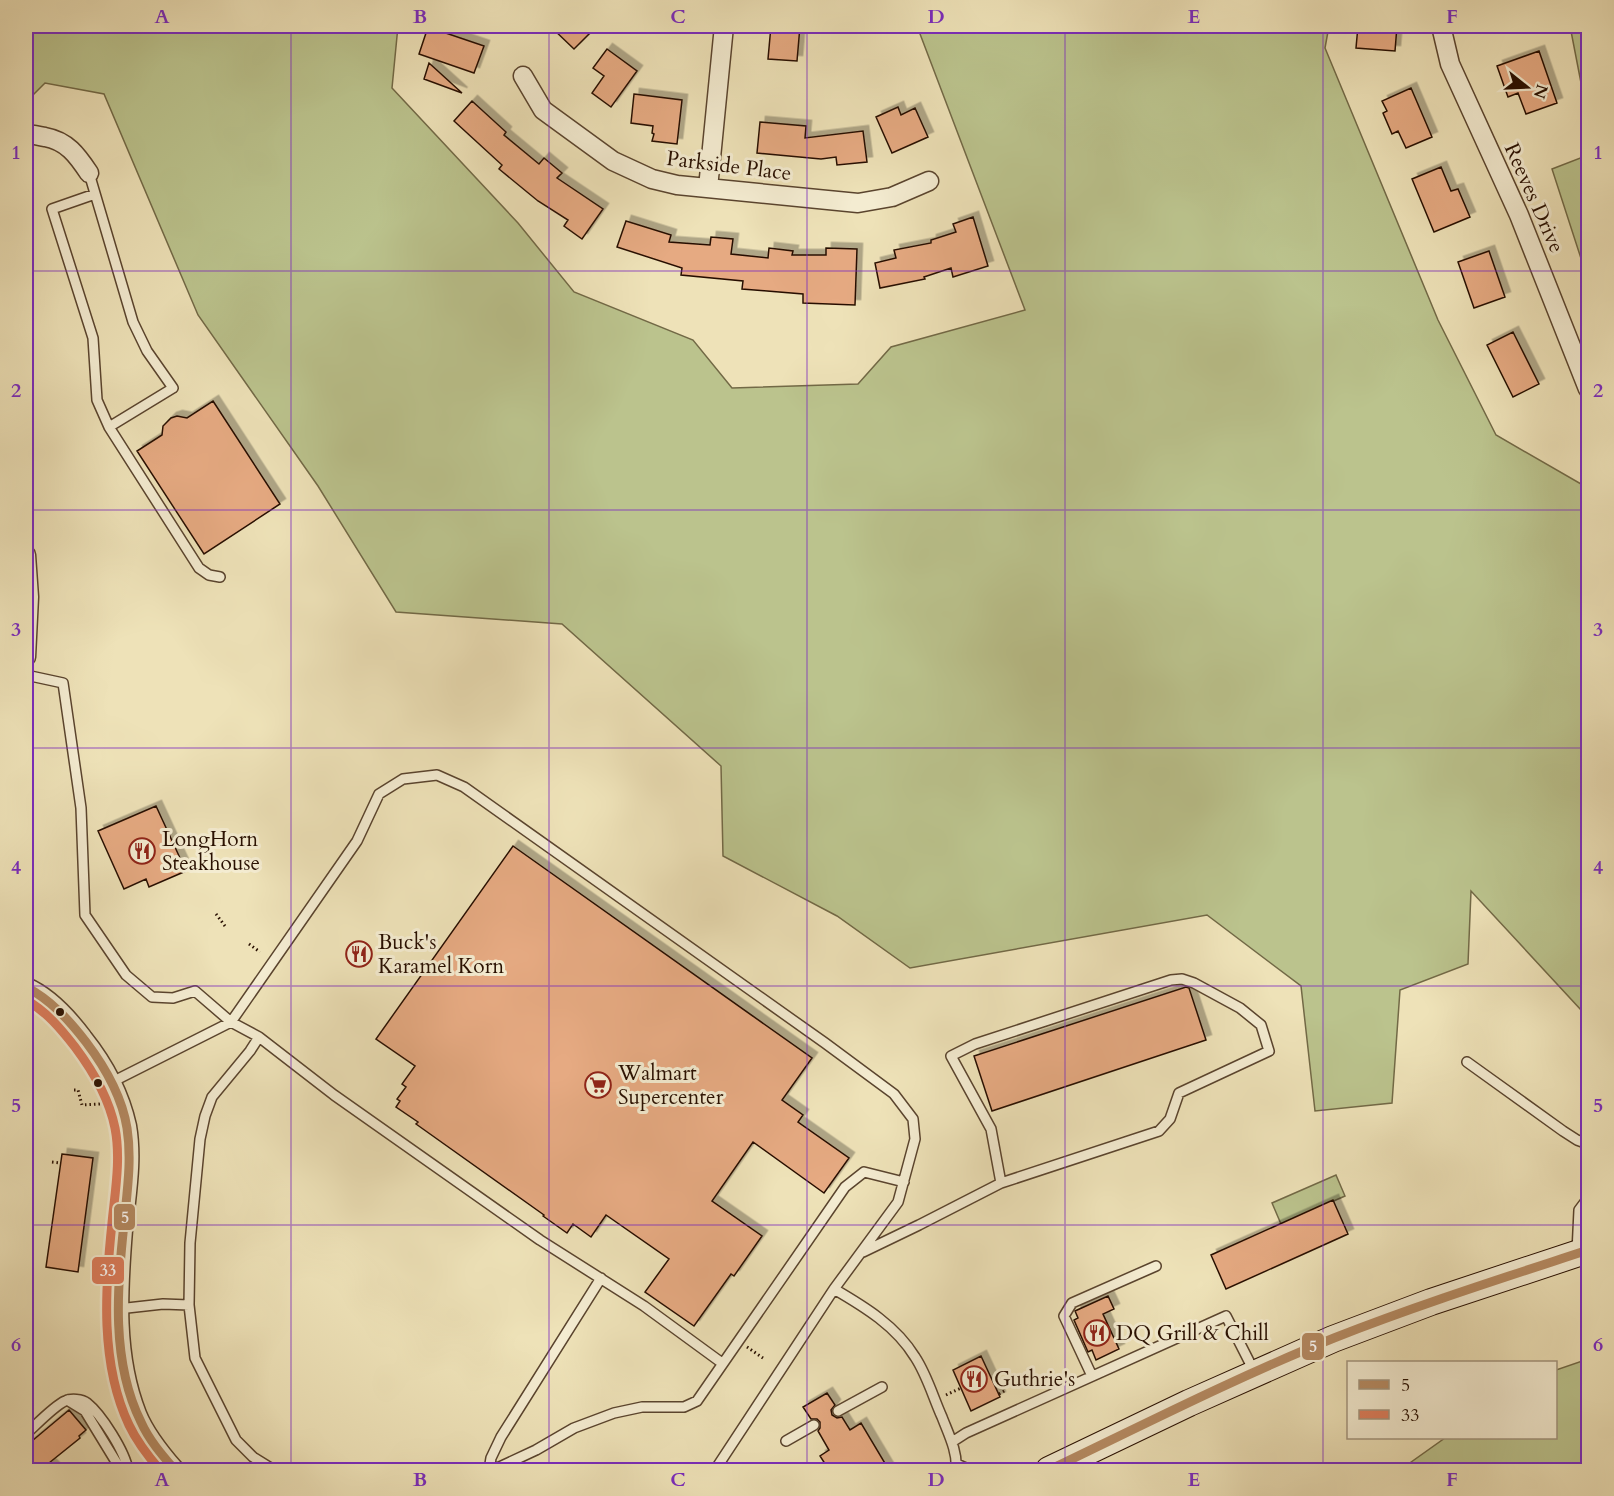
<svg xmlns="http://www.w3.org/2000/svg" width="1614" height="1496" font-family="Cardo,serif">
<defs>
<filter id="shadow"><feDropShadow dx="5.5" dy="-5.5" stdDeviation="0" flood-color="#0004"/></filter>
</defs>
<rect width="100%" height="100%" fill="#eee2b8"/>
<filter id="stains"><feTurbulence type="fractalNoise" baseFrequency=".00333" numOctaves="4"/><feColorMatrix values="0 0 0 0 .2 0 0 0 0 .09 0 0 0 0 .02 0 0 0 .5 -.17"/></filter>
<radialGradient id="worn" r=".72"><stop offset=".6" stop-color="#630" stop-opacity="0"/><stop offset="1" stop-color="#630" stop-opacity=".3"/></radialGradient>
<path fill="#bbc38d" stroke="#726946" stroke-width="1.5" d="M 26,26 L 398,26 L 392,88 L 518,223 L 574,292 L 693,340 L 732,388 L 858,384 L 891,347 L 1025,310 L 917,26 L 1329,26 L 1325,48 L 1438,320 L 1496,435 L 1588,488 L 1588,1012 L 1582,1011 L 1471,891 L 1468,964 L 1400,990 L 1392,1103 L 1315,1111 L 1301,986 L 1207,915 L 910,968 L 837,916 L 723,856 L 721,766 L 562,624 L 396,612 L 318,486 L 198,315 L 104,94 L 45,83 L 26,102 Z
M 1570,26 L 1588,26 L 1588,119 Z
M 1588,155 L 1588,280 L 1552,169 Z
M 1336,1175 L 1345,1196 L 1281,1224 L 1272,1203 Z
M 1588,1359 L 1588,1470 L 1400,1470 L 1445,1438 L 1556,1438 L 1556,1370 Z"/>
<path fill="#e6aa82" stroke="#280f00" stroke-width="1.5" filter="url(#shadow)" d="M 550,26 L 597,26 L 574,49 Z
M 771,26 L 800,26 L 797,61 L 768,59 Z
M 1358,26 L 1397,26 L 1395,51 L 1356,48 Z
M 428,27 L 484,46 L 474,73 L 419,54 Z
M 607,49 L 637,71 L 611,107 L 592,93 L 604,76 L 593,68 Z
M 1539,51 L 1557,103 L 1526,114 L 1518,93 L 1508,97 L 1497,66 Z
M 429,63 L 462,93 L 424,79 Z
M 1411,88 L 1432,137 L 1406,148 L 1398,131 L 1392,134 L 1383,113 L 1387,111 L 1382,101 Z
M 634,94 L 682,100 L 677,144 L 652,141 L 654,134 L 652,133 L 653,126 L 631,123 Z
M 472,101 L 506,132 L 504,135 L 539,164 L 544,158 L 562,173 L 557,178 L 603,209 L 582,239 L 564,226 L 568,220 L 538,201 L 499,169 L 502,165 L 454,121 Z
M 898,107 L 901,115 L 915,108 L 928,137 L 892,153 L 876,117 Z
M 760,122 L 806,126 L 805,138 L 863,131 L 867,162 L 837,165 L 836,157 L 821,159 L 757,153 Z
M 1441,167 L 1451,191 L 1458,189 L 1470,217 L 1434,232 L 1412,179 Z
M 973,217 L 988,266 L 953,277 L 951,268 L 924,277 L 925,279 L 880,288 L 875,263 L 896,258 L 894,250 L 931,243 L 931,240 L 956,232 L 953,224 Z
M 626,221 L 671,235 L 669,242 L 710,245 L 711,237 L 733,239 L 731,254 L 768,258 L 769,248 L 793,251 L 792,255 L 826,255 L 826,248 L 857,249 L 855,305 L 803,303 L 803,294 L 742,289 L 743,281 L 681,275 L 682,268 L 617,247 Z
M 1489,251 L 1505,297 L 1474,308 L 1458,262 Z
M 1513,332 L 1539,384 L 1513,397 L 1487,345 Z
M 213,401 L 280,504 L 204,554 L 137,451 L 162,435 L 163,426 L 171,418 L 177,416 L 187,418 Z
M 156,806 L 186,871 L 149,887 L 146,879 L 124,889 L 98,831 Z
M 513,846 L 812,1058 L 782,1100 L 803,1115 L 798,1122 L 849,1158 L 824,1193 L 753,1142 L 712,1201 L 762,1236 L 734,1276 L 731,1274 L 694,1326 L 645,1292 L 669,1259 L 606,1215 L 591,1237 L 573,1224 L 567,1233 L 543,1216 L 544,1215 L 416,1124 L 418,1122 L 396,1107 L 400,1101 L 397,1099 L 406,1087 L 402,1084 L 415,1066 L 376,1039 Z
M 1186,987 L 1189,988 L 1206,1040 L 992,1111 L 974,1056 Z
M 62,1154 L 93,1158 L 78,1272 L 46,1267 Z
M 1333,1200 L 1348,1234 L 1226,1289 L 1211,1255 Z
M 1108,1296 L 1114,1309 L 1103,1314 L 1119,1349 L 1096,1360 L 1092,1350 L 1088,1352 L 1074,1320 L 1078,1318 L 1075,1311 Z
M 981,1356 L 1000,1397 L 971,1411 L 953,1370 Z
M 827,1393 L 835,1405 L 831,1410 L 832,1415 L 837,1418 L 842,1417 L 850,1430 L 861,1423 L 889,1470 L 829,1470 L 820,1456 L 829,1450 L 818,1431 L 820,1428 L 820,1422 L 817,1419 L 811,1419 L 803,1407 Z
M 69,1410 L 86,1430 L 79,1436 L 80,1438 L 49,1463 L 56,1470 L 26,1470 L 26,1446 Z"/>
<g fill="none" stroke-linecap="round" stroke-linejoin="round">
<g stroke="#5a442e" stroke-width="12">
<path id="lane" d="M 89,173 L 133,322 L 147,351 L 173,388 L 109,427
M 95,194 L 52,209 L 93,338 L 97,400 L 109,427 L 199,568 L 209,575 L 220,577
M 26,675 L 63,683 L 81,808 L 85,915 L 126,975 L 152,997 L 173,998 L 195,991 L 231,1022 L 259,1037 L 334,1095 L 540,1240 L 644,1306 L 722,1363
M 259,1037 L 250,1051 L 212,1097 L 205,1116 L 200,1139 L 190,1243 L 189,1305 L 195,1358 L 236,1440 L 253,1457 L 274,1470
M 1467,1062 L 1563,1131 L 1577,1140 L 1588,1144
M 112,1082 L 231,1022 L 357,841 L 379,794 L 403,779 L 437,775 L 464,787 L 825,1043 L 894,1094 L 913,1119 L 915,1139 L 898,1202 L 834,1289 L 715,1470
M 863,1252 L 919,1225 L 1001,1183 L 1159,1131 L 1170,1119 L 1179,1093 L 1269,1051 L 1261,1025 L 1240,1008 L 1194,983 L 1182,979 L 1171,980 L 975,1044 L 951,1056 L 991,1129 L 1001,1183
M 1577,1252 L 1579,1210 L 1588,1198
M 834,1289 C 865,1307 896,1326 915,1357 C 927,1375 933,1397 942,1417 C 948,1433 958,1452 956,1470
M 118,1309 L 163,1304 L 189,1305
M 1092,1376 L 1064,1316 L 1072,1303 L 1156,1266
M 67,1400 L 85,1411 L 121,1470
M 838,1411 L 882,1387
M 26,1434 C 36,1425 54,1406 65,1401 C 71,1398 82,1399 87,1403 C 102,1415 125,1452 128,1470
M 786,1441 L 814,1425
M 952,1442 L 966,1433 L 1226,1316 L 1254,1371
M 957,1464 L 970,1470
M 489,1470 L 491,1458 L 501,1437 L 601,1278
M 493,1470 L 536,1450 L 574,1428 L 614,1413 L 642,1407 L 684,1407 L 697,1401 L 845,1187 L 864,1172 L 904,1182"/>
</g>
<g stroke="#5a442e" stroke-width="21">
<path id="street" d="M 1441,26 L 1450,64 L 1519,215 L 1588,389
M 523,76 L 543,110 L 613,161 L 652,179 L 677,185 L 858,203 L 892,197 L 929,181
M 26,136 C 32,133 38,136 45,137 C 67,141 77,155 89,173
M 708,188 L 724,26
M 26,555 L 29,597 L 26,657
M 26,987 C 49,997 68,1018 83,1038 C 103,1063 120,1094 127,1126 C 133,1161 126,1196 123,1230 C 118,1292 114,1356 137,1414 C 145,1434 161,1454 175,1470"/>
</g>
<g stroke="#280f00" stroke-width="28">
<path id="secondary" d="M 1049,1470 L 1189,1403 L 1333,1339 L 1431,1302 L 1588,1250"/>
</g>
<path stroke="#280f00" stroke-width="3" stroke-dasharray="1.5 3" stroke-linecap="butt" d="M 216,914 L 225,926
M 249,944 L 260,952
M 74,1090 L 78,1090 L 82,1105 L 100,1104
M 52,1162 L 60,1163
M 747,1347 L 763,1358
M 999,1394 L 1006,1390
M 946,1395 L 961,1388"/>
<use href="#lane" stroke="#f4ecd1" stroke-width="9"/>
<use href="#street" stroke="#f4ecd1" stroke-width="18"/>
<use href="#secondary" stroke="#f4ecd1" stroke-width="26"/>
<g stroke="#f4ecd1" stroke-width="14">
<path id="bus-1" d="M 26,987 C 51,1000 69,1020 86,1042 C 105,1067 122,1097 127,1128 C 132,1160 127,1192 124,1224 C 117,1287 111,1362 141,1422 C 149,1440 162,1455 175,1470
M 1049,1470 C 1143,1425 1237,1377 1334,1338 C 1418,1305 1503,1278 1588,1250"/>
</g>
<g stroke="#f4ecd1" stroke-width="14">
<path id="bus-2" d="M 26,1000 C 46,1011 61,1029 75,1047 C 93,1071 109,1098 115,1128 C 121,1159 115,1192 112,1223 C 105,1289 100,1364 129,1425 C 137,1442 148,1456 160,1470"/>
</g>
<use href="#bus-1" stroke="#b58a62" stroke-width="9"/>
<use href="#bus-2" stroke="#dd7d5c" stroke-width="9"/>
</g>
<path fill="none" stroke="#7b2cbf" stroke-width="1.5" stroke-opacity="0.55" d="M 291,26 L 291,1470M 549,26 L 549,1470M 807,26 L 807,1470M 1065,26 L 1065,1470M 1323,26 L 1323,1470M 26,271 L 1588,271M 26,510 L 1588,510M 26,748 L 1588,748M 26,986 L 1588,986M 26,1225 L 1588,1225"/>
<defs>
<g id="restaurant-ring" transform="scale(1.35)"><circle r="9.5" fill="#f4ecd1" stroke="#8f2418" stroke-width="1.5"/><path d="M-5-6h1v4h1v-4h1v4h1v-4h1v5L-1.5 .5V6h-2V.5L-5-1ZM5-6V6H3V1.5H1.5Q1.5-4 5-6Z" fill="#8f2418"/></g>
<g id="supermarket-ring" transform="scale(1.35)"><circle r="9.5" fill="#f4ecd1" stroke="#8f2418" stroke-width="1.5"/><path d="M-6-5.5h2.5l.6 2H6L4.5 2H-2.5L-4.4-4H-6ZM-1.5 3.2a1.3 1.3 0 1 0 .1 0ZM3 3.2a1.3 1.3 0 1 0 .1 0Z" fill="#8f2418"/></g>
</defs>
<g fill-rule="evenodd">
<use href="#restaurant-ring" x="142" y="851"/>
<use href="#restaurant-ring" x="359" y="954"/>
<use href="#supermarket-ring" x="598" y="1085"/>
<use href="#restaurant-ring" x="1097" y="1333"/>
<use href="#restaurant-ring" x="974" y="1379"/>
</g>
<g fill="#280f00" stroke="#f4ecd1" stroke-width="2">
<circle cx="60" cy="1012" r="5"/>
<circle cx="98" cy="1083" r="5"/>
</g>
<g text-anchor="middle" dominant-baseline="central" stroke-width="6" stroke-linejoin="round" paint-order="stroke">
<g font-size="21" fill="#280f00" stroke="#f4ecd1">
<text transform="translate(729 166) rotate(7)">Parkside Place</text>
<text transform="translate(1534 198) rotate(66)">Reeves Drive</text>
</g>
<g font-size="21" fill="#280f00" stroke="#f4ecd1" text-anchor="start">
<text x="162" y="839">LongHorn<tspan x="162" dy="24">Steakhouse</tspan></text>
<text x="378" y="942">Buck's<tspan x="378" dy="24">Karamel Korn</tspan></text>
<text x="618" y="1073">Walmart<tspan x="618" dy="24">Supercenter</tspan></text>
<text x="1116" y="1333">DQ Grill &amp; Chill</text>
<text x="994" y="1379">Guthrie's</text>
</g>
</g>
<g stroke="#f4ecd1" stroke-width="2">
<rect x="113" y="1203" width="23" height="28" rx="6" fill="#b58a62"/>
<rect x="91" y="1256" width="34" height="29" rx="6" fill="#dd7d5c"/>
<rect x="1301" y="1332" width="24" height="29" rx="6" fill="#b58a62"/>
</g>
<g font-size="16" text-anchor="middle" font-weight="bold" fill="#fff">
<text x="125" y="1223">5</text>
<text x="108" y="1276">33</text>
<text x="1313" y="1352">5</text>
</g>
<rect width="1614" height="1496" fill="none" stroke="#eee2b8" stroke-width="66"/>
<rect x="1347" y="1361" width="210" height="78" fill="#f4ecd1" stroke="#a2947d" stroke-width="1.5"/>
<rect x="1359" y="1380" width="30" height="9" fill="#b58a62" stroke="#a2947d" stroke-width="1.5"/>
<text x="1401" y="1391" font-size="18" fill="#280f00">5</text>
<rect x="1359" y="1410" width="30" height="9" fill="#dd7d5c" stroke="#a2947d" stroke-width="1.5"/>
<text x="1401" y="1421" font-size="18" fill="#280f00">33</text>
<g transform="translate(1527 87) rotate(108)" stroke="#f4ecd1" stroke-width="4.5" paint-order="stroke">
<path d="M0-4.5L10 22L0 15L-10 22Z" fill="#280f00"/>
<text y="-9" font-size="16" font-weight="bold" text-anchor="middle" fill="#280f00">N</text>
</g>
<rect x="33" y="33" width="1548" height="1430" fill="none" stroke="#7b2cbf" stroke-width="2"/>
<g font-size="20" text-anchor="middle" font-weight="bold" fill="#7b2cbf">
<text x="162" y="23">A</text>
<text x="420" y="23">B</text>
<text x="678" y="23">C</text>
<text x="936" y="23">D</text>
<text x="1194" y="23">E</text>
<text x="1452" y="23">F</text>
<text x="16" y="159">1</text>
<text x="1598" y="159">1</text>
<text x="16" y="397">2</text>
<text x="1598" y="397">2</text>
<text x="16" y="636">3</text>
<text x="1598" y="636">3</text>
<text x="16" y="874">4</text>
<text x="1598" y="874">4</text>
<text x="16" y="1112">5</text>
<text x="1598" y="1112">5</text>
<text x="16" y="1351">6</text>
<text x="1598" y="1351">6</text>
<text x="162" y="1486">A</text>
<text x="420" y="1486">B</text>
<text x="678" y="1486">C</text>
<text x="936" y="1486">D</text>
<text x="1194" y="1486">E</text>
<text x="1452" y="1486">F</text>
</g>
<rect width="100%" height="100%" filter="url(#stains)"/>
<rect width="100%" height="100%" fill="url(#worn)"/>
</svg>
